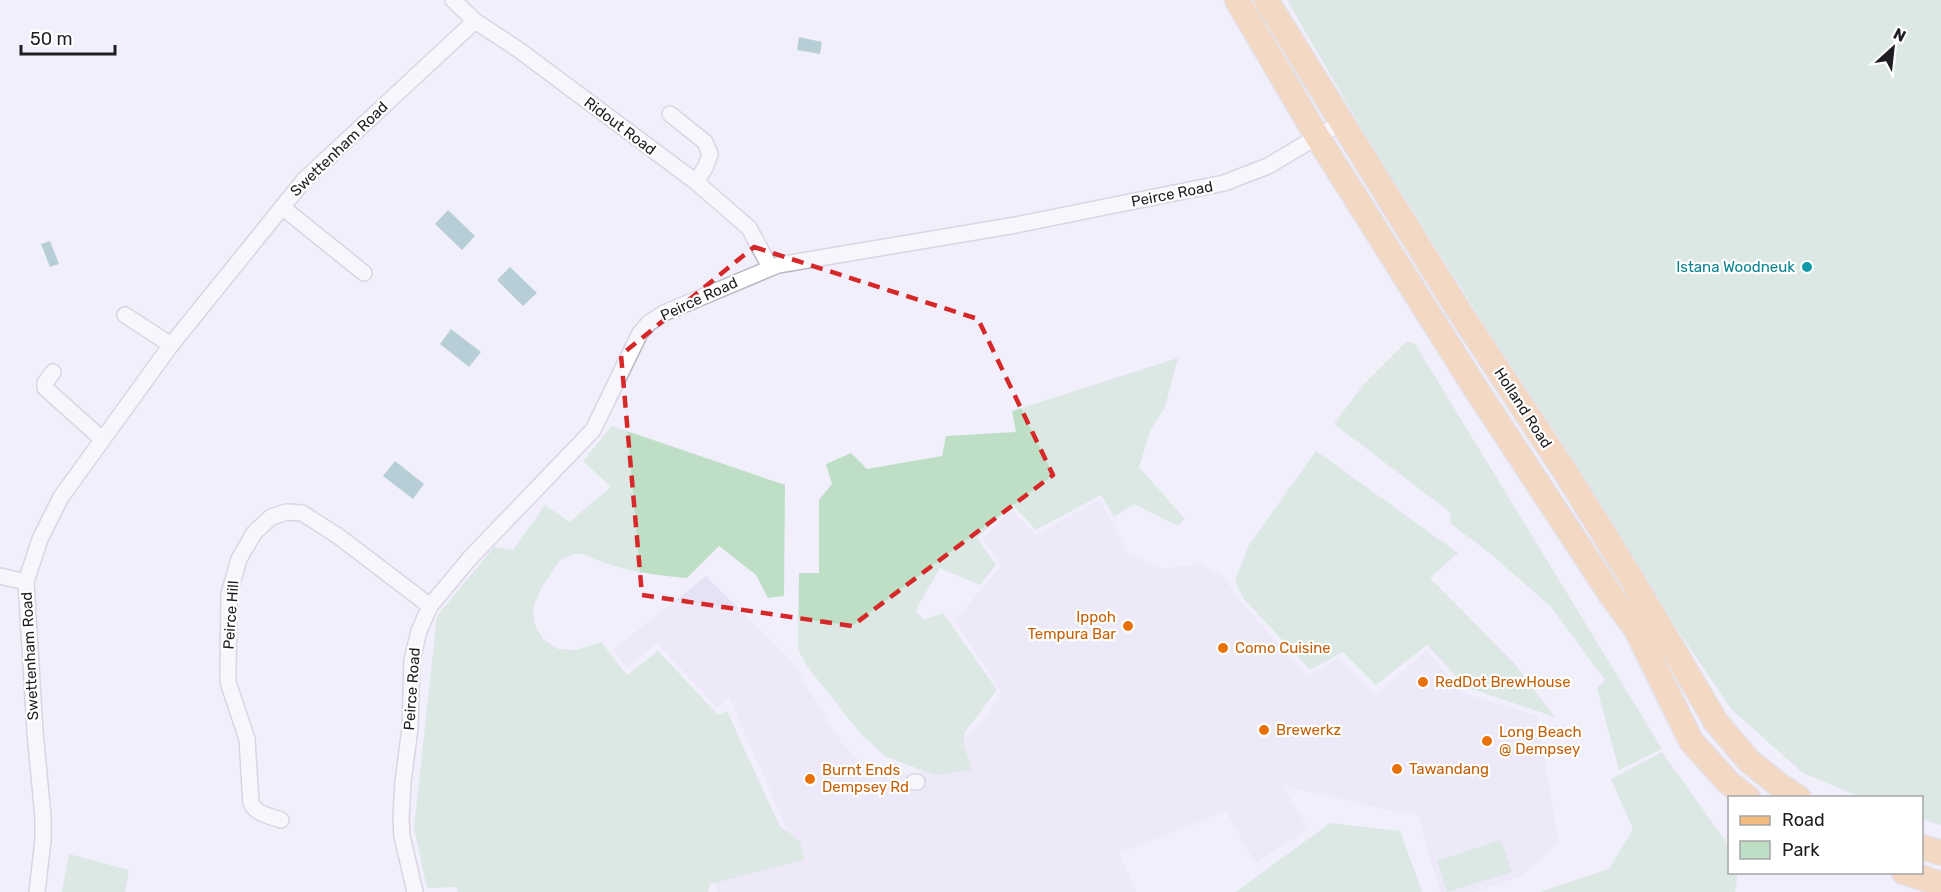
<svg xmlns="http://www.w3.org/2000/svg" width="1941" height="892" font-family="Rubik,sans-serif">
<rect width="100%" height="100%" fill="#f2effc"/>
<path fill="#e6e2f5" d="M 1100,499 L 1128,554 L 1163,569 L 1200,564 L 1223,575 L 1238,599 L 1308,676 L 1338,658 L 1376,695 L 1426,651 L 1463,693 L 1537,716 L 1559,842 L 1522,876 L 1475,892 L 1440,892 L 1417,812 L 1399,813 L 1282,785 L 1309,829 L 1255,863 L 1226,811 L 1119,853 L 1136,892 L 717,892 L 711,865 L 787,830 L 729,697 L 717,708 L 657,643 L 627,668 L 613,650 L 706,576 L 792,662 L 838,738 L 867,769 L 875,763 L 895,773 L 916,776 L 981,724 L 1002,693 L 955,621 L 1001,566 L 983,538 L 1012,510 L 1035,535 Z"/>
<path fill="#bedfc5" d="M 1287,0 L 1941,0 L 1941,825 L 1922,819 L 1922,798 L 1860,797 L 1803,773 L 1731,709 L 1655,596 L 1367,138 Z
M 1407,341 L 1415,344 L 1662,749 L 1619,770 L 1597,688 L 1605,680 L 1552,608 L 1492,555 L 1451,524 L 1450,512 L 1334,424 L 1364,384 Z
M 1178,358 L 1165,407 L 1151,429 L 1139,467 L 1185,519 L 1178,526 L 1134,504 L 1114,517 L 1101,495 L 1036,530 L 1013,505 L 977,538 L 996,565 L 980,585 L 940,568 L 915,611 L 924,620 L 943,613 L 997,690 L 965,732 L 963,743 L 972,770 L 934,775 L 885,756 L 860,733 L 807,666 L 798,650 L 799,573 L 819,573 L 819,500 L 832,484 L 826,464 L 851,453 L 867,469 L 942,456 L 946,436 L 1016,432 L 1012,411 Z
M 612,426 L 785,485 L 784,596 L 768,598 L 756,575 L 719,546 L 687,578 C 651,575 616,570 583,554 L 574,554 L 560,560 L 542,587 L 535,602 L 533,613 L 535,625 L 543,639 L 558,649 L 576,650 L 601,642 L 627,675 L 658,651 L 718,715 L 727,711 L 780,827 L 800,841 L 804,860 L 710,884 L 708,892 L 458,892 L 456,887 L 427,888 L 414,828 L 437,616 L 494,547 L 513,550 L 545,505 L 569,522 L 611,487 L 583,461 Z
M 1316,451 L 1458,553 L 1430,578 L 1513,662 L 1555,717 L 1466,687 L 1427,645 L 1376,685 L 1343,652 L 1310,670 L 1244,599 L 1235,581 L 1249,545 Z
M 1662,752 L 1729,846 L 1730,872 L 1738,873 L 1735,892 L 1540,892 L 1609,869 L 1633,829 L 1611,779 Z
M 1330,823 L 1400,831 L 1422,892 L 1236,892 Z
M 1501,840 L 1512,872 L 1447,892 L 1437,861 Z
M 69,854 L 129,870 L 125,892 L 62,892 Z"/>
<path fill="#6fa7aa" d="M 799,37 L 822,42 L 820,54 L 797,50 Z
M 448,210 L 475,236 L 462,250 L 435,224 Z
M 50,241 L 59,264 L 50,267 L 41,244 Z
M 510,267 L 537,293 L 523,306 L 497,280 Z
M 451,329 L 481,352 L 469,367 L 440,344 Z
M 395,461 L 424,484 L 413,499 L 383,476 Z"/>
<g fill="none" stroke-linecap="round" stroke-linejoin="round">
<g stroke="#bab7c3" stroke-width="18">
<path id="street" d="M 453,0 L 475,21 L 519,50 L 696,182 L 749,228 L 770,267
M 670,114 L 705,142 L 710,154 L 706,166 L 696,182
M 282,207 L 364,273
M 125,315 L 171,345
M 53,372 L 45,383 L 45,388 L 102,439
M 0,576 L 26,582
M 914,782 L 917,782
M 281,820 C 270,816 256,814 251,803 L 247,739 L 228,682 L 228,671 L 229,594 L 239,559 L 254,533 L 271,517 L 287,512 L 302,513 L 338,536 L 430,606
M 37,892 L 43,840 L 43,817 L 35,732 L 26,582 L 40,539 L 61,497 L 171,345 L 305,179 L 475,21
M 415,892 L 402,836 L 401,819 L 403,782 L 410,728 L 412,660 L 419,631 L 430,606 L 470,558 L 593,430 L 640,333 L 649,323 L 664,313 L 778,265 L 1016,225 L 1224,183 L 1268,166 L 1342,122"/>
</g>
<g stroke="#d2d2d3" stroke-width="27">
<path id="primary" d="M 1237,0 L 1318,138 L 1474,386 L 1611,595 L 1636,629 L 1691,741 L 1728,782 L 1748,798
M 1266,0 L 1456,306 L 1568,476 L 1633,581 L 1716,722 L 1749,761 L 1779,785 L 1799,798
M 1922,847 L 1941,853
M 1904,872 L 1941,884"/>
</g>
<use href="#street" stroke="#fff" stroke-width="15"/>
<use href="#primary" stroke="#f3bc80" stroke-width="24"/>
</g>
<path d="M0 0H1941V892H0ZM 754,247 L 978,319 L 1053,475 L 852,626 L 642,595 L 621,355 Z" fill="#f2effc" fill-opacity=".55" fill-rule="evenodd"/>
<path fill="none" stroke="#d62828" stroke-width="4.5" stroke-dasharray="12 8" stroke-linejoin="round" d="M 754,247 L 978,319 L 1053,475 L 852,626 L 642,595 L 621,355 Z"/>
<circle fill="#0f9aa8" stroke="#fff" stroke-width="2" cx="1807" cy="267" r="6"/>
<g fill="#e8710a" stroke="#fff" stroke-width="2">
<circle cx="1128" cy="626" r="6"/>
<circle cx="1223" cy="648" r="6"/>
<circle cx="1423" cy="682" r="6"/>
<circle cx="1264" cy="730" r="6"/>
<circle cx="1487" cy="741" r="6"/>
<circle cx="1397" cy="769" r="6"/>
<circle cx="810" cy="779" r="6"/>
</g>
<g text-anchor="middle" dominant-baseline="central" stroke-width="4.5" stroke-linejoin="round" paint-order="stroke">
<g font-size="15" fill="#1e1d21" stroke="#fff">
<text transform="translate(620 126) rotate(37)">Ridout Road</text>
<text transform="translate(339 149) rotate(-44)">Swettenham Road</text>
<text transform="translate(1172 194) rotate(-11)">Peirce Road</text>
<text transform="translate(699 299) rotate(-25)">Peirce Road</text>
<text transform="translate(1523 408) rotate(57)">Holland Road</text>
<text transform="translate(231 615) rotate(-86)">Peirce Hill</text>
<text transform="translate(30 656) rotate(-93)">Swettenham Road</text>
<text transform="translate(412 689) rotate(-86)">Peirce Road</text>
</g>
<g font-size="15" fill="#0d838f" stroke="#fff" text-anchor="end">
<text x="1795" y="267">Istana Woodneuk</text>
</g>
<g font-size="15" fill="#c56008" stroke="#fff" text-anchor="start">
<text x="1116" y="617" text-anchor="end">Ippoh<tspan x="1116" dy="17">Tempura Bar</tspan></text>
<text x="1235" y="648">Como Cuisine</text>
<text x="1435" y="682">RedDot BrewHouse</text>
<text x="1276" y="730">Brewerkz</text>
<text x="1499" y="732">Long Beach<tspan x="1499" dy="17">@ Dempsey</tspan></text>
<text x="1409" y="769">Tawandang</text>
<text x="822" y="770">Burnt Ends<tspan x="822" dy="17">Dempsey Rd</tspan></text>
</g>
</g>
<rect x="1728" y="796" width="195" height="78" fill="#ffffff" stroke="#a5a5a6" stroke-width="1.5"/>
<rect x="1740" y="816" width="30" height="9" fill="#f3bc80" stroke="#a5a5a6" stroke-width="1.5"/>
<text x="1782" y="826" font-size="18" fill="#1e1d21">Road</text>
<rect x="1740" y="841" width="30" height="18" fill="#bedfc5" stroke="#a5a5a6" stroke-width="1.5"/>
<text x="1782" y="856" font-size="18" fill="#1e1d21">Park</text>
<g transform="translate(1893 48) rotate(27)" stroke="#ffffff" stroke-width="4.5" paint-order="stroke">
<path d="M0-4.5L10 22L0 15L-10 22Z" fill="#1e1d21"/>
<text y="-9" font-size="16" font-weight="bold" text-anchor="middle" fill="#1e1d21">N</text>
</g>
<path d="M21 45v9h94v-9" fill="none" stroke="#1e1d21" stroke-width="3"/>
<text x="30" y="45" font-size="18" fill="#1e1d21" stroke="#ffffff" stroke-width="4.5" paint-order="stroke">50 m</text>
</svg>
